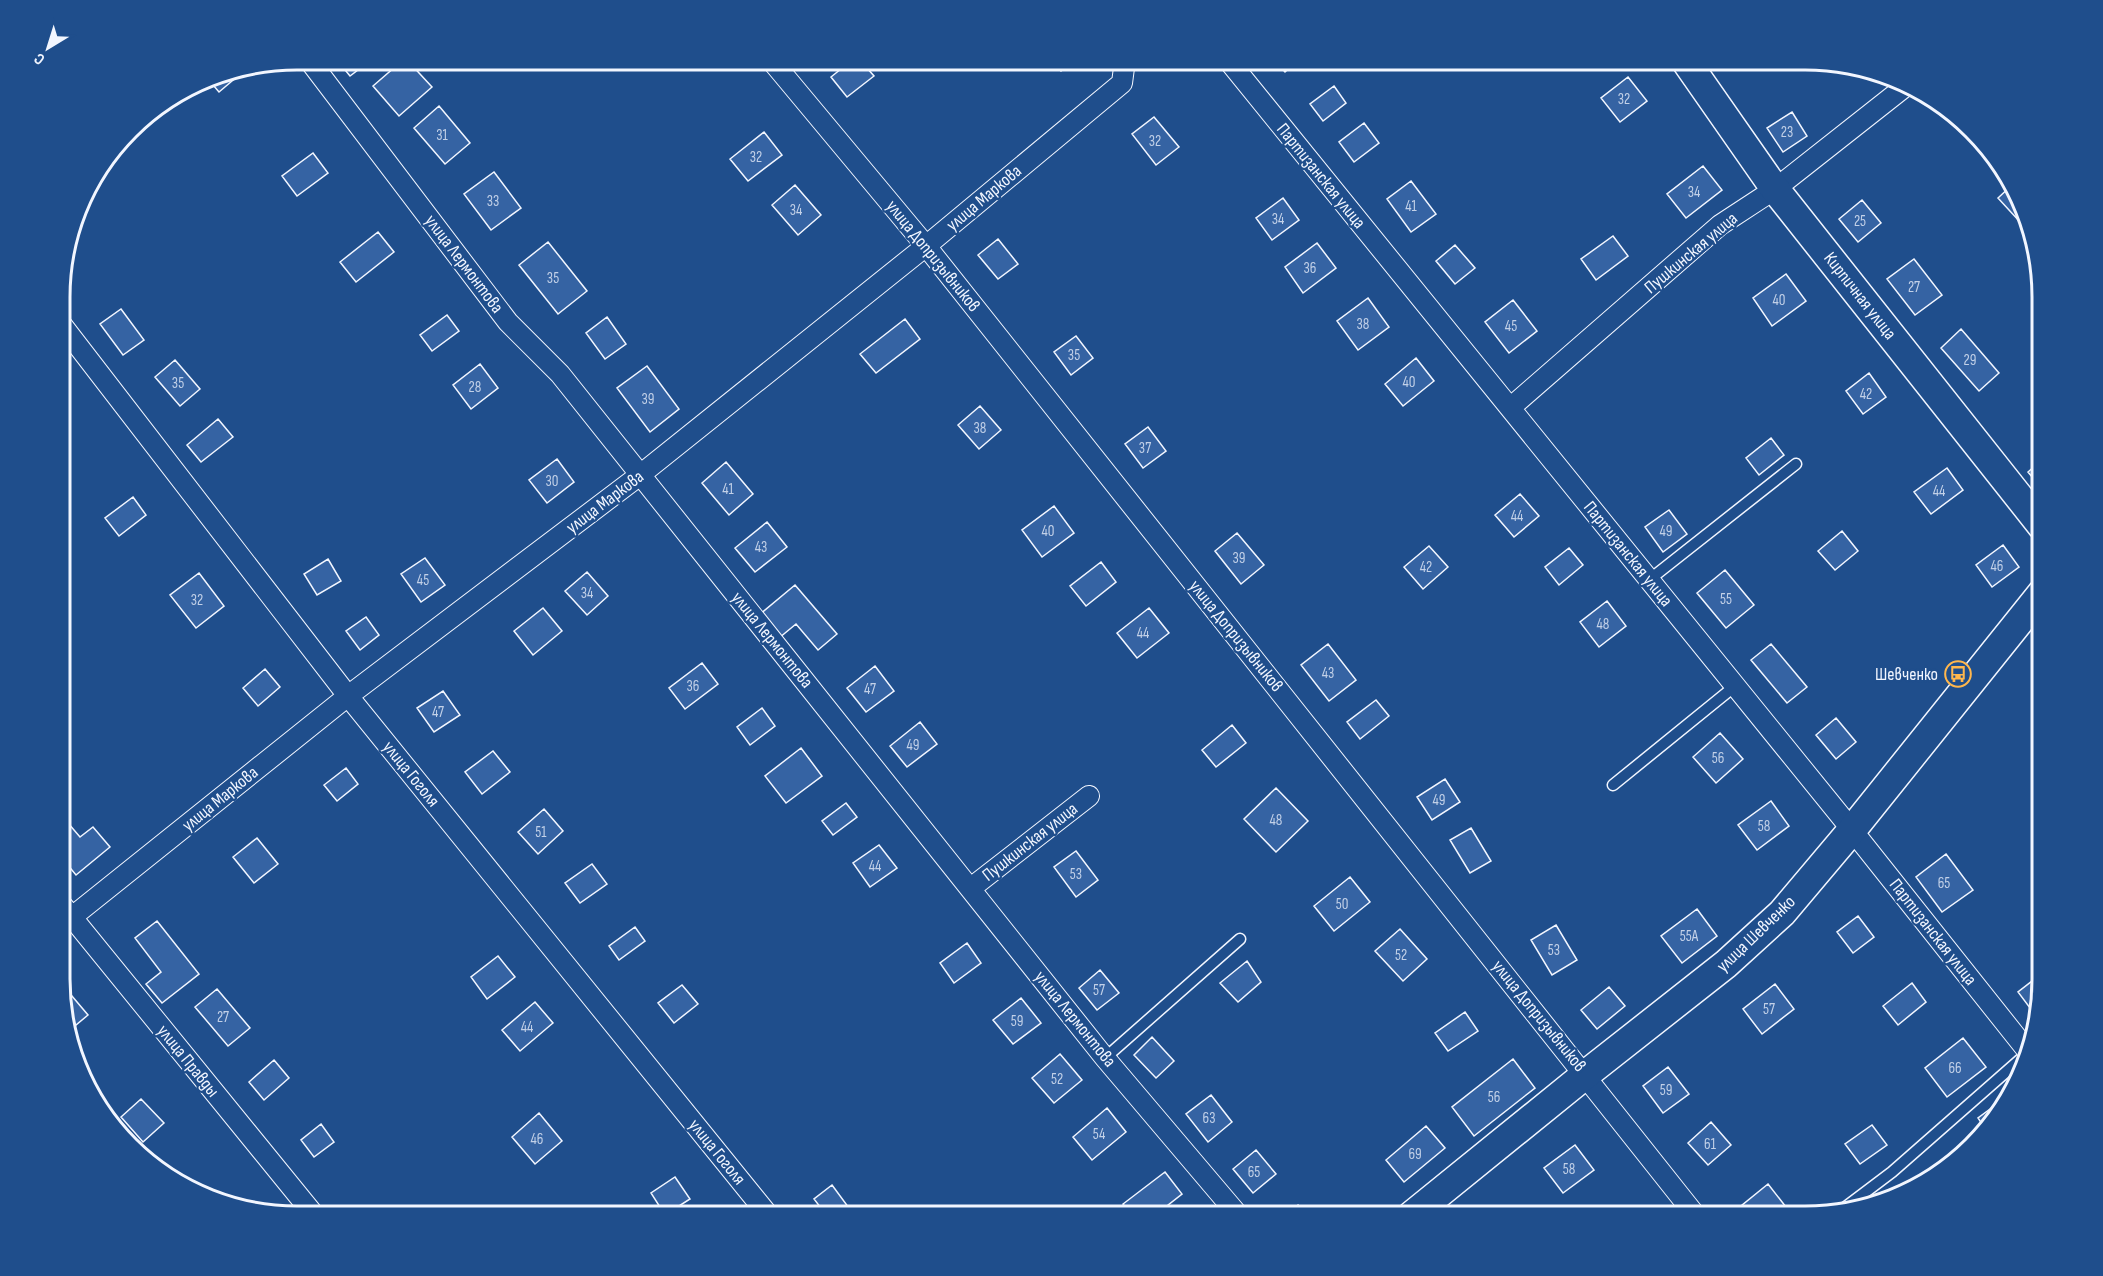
<svg xmlns="http://www.w3.org/2000/svg" width="2103" height="1276" font-family="'Sofia Sans Condensed',sans-serif">
<rect width="100%" height="100%" fill="#1f4e8c"/>
<path fill="#3563a3" stroke="#f2f6ff" stroke-width="1.5" d="M 337,60 L 371,60 L 350,76 Z
M 403,60 L 407,60 L 432,87 L 399,116 L 373,86 Z
M 852,60 L 860,60 L 874,76 L 847,97 L 831,77 Z
M 1054,60 L 1078,60 L 1061,71 Z
M 1274,60 L 1298,60 L 1285,72 Z
M 1758,60 L 1781,60 L 1765,70 Z
M 245,70 L 219,92 L 207,78 Z
M 1628,77 L 1647,101 L 1620,122 L 1601,98 Z
M 1334,86 L 1346,103 L 1323,121 L 1310,104 Z
M 439,106 L 470,143 L 445,164 L 414,128 Z
M 1792,112 L 1807,136 L 1783,152 L 1767,128 Z
M 1154,117 L 1179,147 L 1156,165 L 1132,134 Z
M 1364,123 L 1379,143 L 1354,162 L 1339,142 Z
M 764,132 L 782,155 L 748,181 L 730,159 Z
M 313,153 L 328,173 L 297,196 L 282,176 Z
M 1703,166 L 1722,190 L 1686,218 L 1667,194 Z
M 494,172 L 521,208 L 491,230 L 464,194 Z
M 1411,181 L 1436,214 L 1411,232 L 1387,199 Z
M 795,185 L 821,215 L 798,235 L 772,205 Z
M 2012,185 L 2027,215 L 2020,222 L 1998,198 Z
M 1283,198 L 1299,220 L 1272,240 L 1256,218 Z
M 1862,200 L 1881,223 L 1858,242 L 1839,219 Z
M 378,232 L 394,252 L 356,282 L 340,262 Z
M 1613,236 L 1628,256 L 1596,280 L 1581,259 Z
M 998,239 L 1018,264 L 998,279 L 978,255 Z
M 548,242 L 587,291 L 558,314 L 519,265 Z
M 1317,243 L 1336,268 L 1303,293 L 1285,267 Z
M 1455,245 L 1475,268 L 1455,284 L 1436,261 Z
M 1914,259 L 1942,295 L 1915,315 L 1887,279 Z
M 1786,274 L 1806,301 L 1772,326 L 1753,298 Z
M 1368,298 L 1389,327 L 1358,350 L 1337,321 Z
M 1513,300 L 1537,331 L 1509,353 L 1485,322 Z
M 121,309 L 144,340 L 123,355 L 100,324 Z
M 447,315 L 459,331 L 432,351 L 420,335 Z
M 607,317 L 626,344 L 605,359 L 586,333 Z
M 905,319 L 920,339 L 876,373 L 860,354 Z
M 1961,329 L 1999,373 L 1979,391 L 1941,348 Z
M 1076,336 L 1093,358 L 1071,375 L 1054,352 Z
M 1416,358 L 1434,381 L 1403,406 L 1385,384 Z
M 175,360 L 200,389 L 180,406 L 155,377 Z
M 480,364 L 498,388 L 471,409 L 453,385 Z
M 647,366 L 679,409 L 650,432 L 617,388 Z
M 1869,373 L 1886,397 L 1863,414 L 1846,391 Z
M 980,406 L 1001,430 L 979,449 L 958,425 Z
M 218,419 L 233,437 L 201,462 L 187,445 Z
M 1148,427 L 1166,451 L 1143,468 L 1125,444 Z
M 1771,438 L 1784,455 L 1759,475 L 1746,458 Z
M 557,459 L 574,482 L 547,503 L 529,480 Z
M 2042,460 L 2042,489 L 2028,472 Z
M 726,462 L 753,494 L 729,515 L 702,483 Z
M 1947,468 L 1963,490 L 1931,514 L 1914,492 Z
M 1520,494 L 1539,516 L 1514,537 L 1495,515 Z
M 133,497 L 146,515 L 119,536 L 105,518 Z
M 1054,506 L 1074,533 L 1042,557 L 1022,530 Z
M 1669,510 L 1687,534 L 1663,552 L 1645,527 Z
M 767,522 L 787,547 L 755,572 L 735,548 Z
M 1842,531 L 1858,551 L 1835,570 L 1818,551 Z
M 1237,533 L 1264,565 L 1241,584 L 1215,551 Z
M 2003,545 L 2019,567 L 1992,587 L 1976,565 Z
M 1429,546 L 1448,567 L 1423,589 L 1404,567 Z
M 1569,548 L 1583,565 L 1559,585 L 1545,567 Z
M 425,558 L 445,585 L 421,602 L 401,574 Z
M 328,559 L 341,581 L 317,595 L 304,574 Z
M 1101,562 L 1116,582 L 1086,606 L 1070,586 Z
M 1725,570 L 1754,605 L 1726,628 L 1697,593 Z
M 587,572 L 608,596 L 587,615 L 565,591 Z
M 199,573 L 224,606 L 196,628 L 170,595 Z
M 795,585 L 837,634 L 818,650 L 796,624 L 779,638 L 759,615 Z
M 1607,601 L 1626,626 L 1599,647 L 1580,622 Z
M 543,608 L 562,631 L 533,655 L 514,631 Z
M 1149,608 L 1169,633 L 1137,658 L 1117,633 Z
M 366,617 L 379,635 L 360,650 L 346,631 Z
M 1328,644 L 1356,680 L 1329,701 L 1301,665 Z
M 1771,644 L 1807,687 L 1787,703 L 1751,660 Z
M 702,663 L 718,684 L 685,709 L 669,688 Z
M 875,666 L 894,691 L 866,712 L 847,688 Z
M 265,669 L 280,687 L 258,706 L 243,688 Z
M 443,691 L 460,715 L 434,732 L 417,708 Z
M 1376,700 L 1389,716 L 1360,739 L 1347,722 Z
M 762,708 L 775,726 L 750,745 L 737,727 Z
M 1836,718 L 1856,742 L 1836,759 L 1816,735 Z
M 920,722 L 937,744 L 907,767 L 890,746 Z
M 1232,725 L 1246,743 L 1216,767 L 1202,750 Z
M 1720,733 L 1743,759 L 1716,783 L 1693,757 Z
M 801,748 L 822,776 L 786,803 L 765,776 Z
M 493,751 L 510,772 L 482,794 L 465,772 Z
M 346,768 L 358,784 L 337,801 L 324,785 Z
M 1445,779 L 1460,802 L 1432,820 L 1417,797 Z
M 1276,788 L 1308,821 L 1276,852 L 1244,819 Z
M 1771,801 L 1789,826 L 1757,850 L 1738,825 Z
M 846,803 L 857,817 L 833,835 L 822,821 Z
M 544,809 L 563,831 L 538,854 L 518,832 Z
M 62,816 L 80,837 L 93,827 L 110,847 L 76,875 L 62,858 Z
M 1471,828 L 1491,861 L 1470,873 L 1450,840 Z
M 257,838 L 278,864 L 254,883 L 233,857 Z
M 879,845 L 897,868 L 870,887 L 853,863 Z
M 1076,851 L 1098,880 L 1076,897 L 1054,867 Z
M 1946,854 L 1973,890 L 1942,912 L 1916,877 Z
M 592,864 L 607,884 L 580,903 L 565,883 Z
M 1350,877 L 1370,902 L 1334,931 L 1314,906 Z
M 1697,909 L 1717,936 L 1682,963 L 1661,936 Z
M 1858,916 L 1874,937 L 1853,953 L 1837,932 Z
M 157,921 L 199,974 L 162,1003 L 146,984 L 161,972 L 135,938 Z
M 1556,925 L 1577,960 L 1552,975 L 1531,940 Z
M 635,927 L 645,941 L 619,960 L 609,946 Z
M 1400,929 L 1427,959 L 1403,981 L 1375,951 Z
M 967,943 L 981,963 L 954,983 L 940,963 Z
M 498,956 L 515,977 L 487,999 L 471,977 Z
M 1247,961 L 1261,982 L 1238,1002 L 1220,983 Z
M 1100,970 L 1119,993 L 1097,1010 L 1079,988 Z
M 2041,974 L 2043,994 L 2036,1016 L 2018,992 Z
M 1912,983 L 1926,1002 L 1898,1025 L 1883,1006 Z
M 1775,984 L 1794,1009 L 1762,1034 L 1743,1009 Z
M 682,985 L 698,1004 L 674,1023 L 658,1003 Z
M 1609,987 L 1625,1006 L 1597,1029 L 1581,1010 Z
M 66,989 L 88,1015 L 70,1030 L 62,1009 L 62,992 Z
M 217,989 L 250,1028 L 228,1046 L 195,1007 Z
M 1021,998 L 1041,1023 L 1013,1044 L 993,1020 Z
M 535,1002 L 553,1023 L 520,1051 L 502,1030 Z
M 1465,1012 L 1478,1031 L 1448,1051 L 1435,1033 Z
M 1152,1037 L 1174,1061 L 1156,1078 L 1134,1055 Z
M 1963,1038 L 1986,1067 L 1947,1097 L 1925,1068 Z
M 1060,1054 L 1082,1080 L 1054,1103 L 1032,1078 Z
M 1513,1059 L 1535,1088 L 1474,1136 L 1452,1107 Z
M 274,1060 L 289,1078 L 264,1100 L 249,1082 Z
M 1668,1067 L 1689,1094 L 1663,1113 L 1643,1086 Z
M 2012,1093 L 2011,1098 L 1986,1130 L 1978,1118 Z
M 1211,1095 L 1232,1122 L 1208,1142 L 1186,1114 Z
M 141,1099 L 164,1123 L 143,1142 L 121,1117 Z
M 1107,1108 L 1126,1132 L 1092,1160 L 1073,1137 Z
M 539,1113 L 562,1141 L 535,1164 L 512,1137 Z
M 1711,1122 L 1731,1145 L 1708,1165 L 1688,1143 Z
M 321,1124 L 334,1142 L 314,1157 L 301,1140 Z
M 1872,1125 L 1887,1145 L 1860,1164 L 1845,1144 Z
M 1426,1126 L 1445,1148 L 1404,1182 L 1386,1160 Z
M 1575,1145 L 1594,1170 L 1563,1193 L 1544,1168 Z
M 1256,1150 L 1276,1174 L 1253,1193 L 1233,1169 Z
M 1165,1172 L 1182,1194 L 1154,1216 L 1133,1216 L 1123,1204 Z
M 675,1177 L 690,1199 L 665,1215 L 651,1193 Z
M 1768,1184 L 1793,1216 L 1748,1216 L 1741,1206 Z
M 832,1185 L 849,1208 L 838,1216 L 827,1216 L 814,1199 Z
M 1298,1205 L 1306,1216 L 1284,1216 Z"/>
<g fill="none" stroke-linecap="round" stroke-linejoin="round">
<g stroke="#f2f6ff" stroke-width="13">
<path id="lane" d="M 1649,580 L 1796,464
M 1613,785 L 1735,686
M 1105,1058 L 1240,939
M 1843,1209 L 1892,1172 L 2023,1057"/>
</g>
<g stroke="#f2f6ff" stroke-width="22">
<path id="street" d="M 309,60 L 508,322 L 560,374 L 1105,1058 L 1239,1216
M 771,60 L 926,246 L 1696,1216
M 1228,60 L 1852,830 L 2026,1049
M 62,325 L 348,696 L 769,1216
M 1510,408 L 1720,225 L 1775,189 L 1907,85
M 971,888 L 1089,796
M 62,905 L 315,1216
M 62,925 L 348,696 L 640,475 L 926,246 L 1122,83 L 1125,60"/>
</g>
<g stroke="#f2f6ff" stroke-width="31">
<path id="secondary" d="M 1685,60 L 1775,189 L 2042,526
M 1411,1216 L 1585,1075 L 1726,964 L 1782,913 L 1852,830 L 2042,593"/>
</g>
<use href="#lane" stroke="#1f4e8c" stroke-width="10"/>
<use href="#street" stroke="#1f4e8c" stroke-width="20"/>
<use href="#secondary" stroke="#1f4e8c" stroke-width="28"/>
</g>
<defs>
<g id="bus-ring" transform="scale(1.35)"><circle r="9.5" fill="#1f4e8c" stroke="#ffb74d" stroke-width="1.5"/><path d="M-5-6H5V4H4V6H2V4H-2V6H-4V4H-5ZM-3.5-4V0h7V-4ZM-3.5 1.2v1.5H-2V1.2ZM2 1.2v1.5H3.5V1.2Z" fill="#ffb74d"/></g>
</defs>
<g fill-rule="evenodd">
<use href="#bus-ring" x="1958" y="674"/>
</g>
<g text-anchor="middle" dominant-baseline="central" stroke-width="4.5" stroke-linejoin="round" paint-order="stroke">
<g font-size="15" fill="#c3d1e8">
<text x="1624" y="99">32</text>
<text x="1787" y="132">23</text>
<text x="442" y="135">31</text>
<text x="1155" y="141">32</text>
<text x="756" y="157">32</text>
<text x="1694" y="192">34</text>
<text x="493" y="201">33</text>
<text x="1411" y="206">41</text>
<text x="796" y="210">34</text>
<text x="1278" y="219">34</text>
<text x="1860" y="221">25</text>
<text x="1310" y="268">36</text>
<text x="553" y="278">35</text>
<text x="1914" y="287">27</text>
<text x="1779" y="300">40</text>
<text x="1363" y="324">38</text>
<text x="1511" y="326">45</text>
<text x="1074" y="355">35</text>
<text x="1970" y="360">29</text>
<text x="1409" y="382">40</text>
<text x="178" y="383">35</text>
<text x="475" y="387">28</text>
<text x="1866" y="394">42</text>
<text x="648" y="399">39</text>
<text x="980" y="428">38</text>
<text x="1145" y="448">37</text>
<text x="552" y="481">30</text>
<text x="728" y="489">41</text>
<text x="1939" y="491">44</text>
<text x="1517" y="516">44</text>
<text x="1048" y="531">40</text>
<text x="1666" y="531">49</text>
<text x="761" y="547">43</text>
<text x="1239" y="558">39</text>
<text x="1997" y="566">46</text>
<text x="1426" y="567">42</text>
<text x="423" y="580">45</text>
<text x="587" y="593">34</text>
<text x="1726" y="599">55</text>
<text x="197" y="600">32</text>
<text x="1603" y="624">48</text>
<text x="1143" y="633">44</text>
<text x="1328" y="673">43</text>
<text x="693" y="686">36</text>
<text x="870" y="689">47</text>
<text x="438" y="712">47</text>
<text x="913" y="745">49</text>
<text x="1718" y="758">56</text>
<text x="1439" y="800">49</text>
<text x="1276" y="820">48</text>
<text x="1764" y="826">58</text>
<text x="541" y="832">51</text>
<text x="875" y="866">44</text>
<text x="1076" y="874">53</text>
<text x="1944" y="883">65</text>
<text x="1342" y="904">50</text>
<text x="1689" y="936">55А</text>
<text x="1554" y="950">53</text>
<text x="1401" y="955">52</text>
<text x="1099" y="990">57</text>
<text x="1769" y="1009">57</text>
<text x="223" y="1017">27</text>
<text x="1017" y="1021">59</text>
<text x="527" y="1027">44</text>
<text x="1955" y="1068">66</text>
<text x="1057" y="1079">52</text>
<text x="1666" y="1090">59</text>
<text x="1494" y="1097">56</text>
<text x="1209" y="1118">63</text>
<text x="1099" y="1134">54</text>
<text x="537" y="1139">46</text>
<text x="1710" y="1144">61</text>
<text x="1415" y="1154">69</text>
<text x="1569" y="1169">58</text>
<text x="1254" y="1172">65</text>
</g>
<g font-size="18" fill="#f2f6ff" stroke="#1f4e8c">
<text transform="translate(1321 176) rotate(51)">Партизанская улица</text>
<text transform="translate(984 198) rotate(-40)">улица Маркова</text>
<text transform="translate(1691 253) rotate(-40)">Пушкинская улица</text>
<text transform="translate(933 256) rotate(51)">улица Допризывников</text>
<text transform="translate(464 264) rotate(53)">улица Лермонтова</text>
<text transform="translate(1860 296) rotate(52)">Кирпичная улица</text>
<text transform="translate(605 502) rotate(-37)">улица Маркова</text>
<text transform="translate(1628 554) rotate(51)">Партизанская улица</text>
<text transform="translate(1236 636) rotate(51)">улица Допризывников</text>
<text transform="translate(772 640) rotate(51)">улица Лермонтова</text>
<text transform="translate(411 774) rotate(51)">улица Гоголя</text>
<text transform="translate(220 799) rotate(-39)">улица Маркова</text>
<text transform="translate(1030 842) rotate(-38)">Пушкинская улица</text>
<text transform="translate(1933 932) rotate(52)">Партизанская улица</text>
<text transform="translate(1756 934) rotate(-44)">улица Шевченко</text>
<text transform="translate(1539 1016) rotate(51)">улица Допризывников</text>
<text transform="translate(1075 1019) rotate(51)">улица Лермонтова</text>
<text transform="translate(188 1061) rotate(51)">улица Правды</text>
<text transform="translate(717 1152) rotate(51)">улица Гоголя</text>
</g>
<g font-size="18" fill="#f2f6ff" stroke="#1f4e8c" text-anchor="end">
<text x="1938" y="674">Шевченко</text>
</g>
</g>
<path d="M0 0H2103V1276H0ZM297 70H1805A227 227 0 0 1 2032 297V979A227 227 0 0 1 1805 1206H297A227 227 0 0 1 70 979V297A227 227 0 0 1 297 70Z" fill="#1f4e8c" fill-rule="evenodd"/>
<path fill="none" stroke="#f2f6ff" stroke-width="3" d="M297 70H1805A227 227 0 0 1 2032 297V979A227 227 0 0 1 1805 1206H297A227 227 0 0 1 70 979V297A227 227 0 0 1 297 70Z"/>
<g transform="translate(48 48) rotate(218)" stroke="#1f4e8c" stroke-width="4.5" paint-order="stroke">
<path d="M0-4.5L10 22L0 15L-10 22Z" fill="#f2f6ff"/>
<text y="-9" font-size="16" font-weight="bold" text-anchor="middle" fill="#f2f6ff">С</text>
</g>
</svg>
